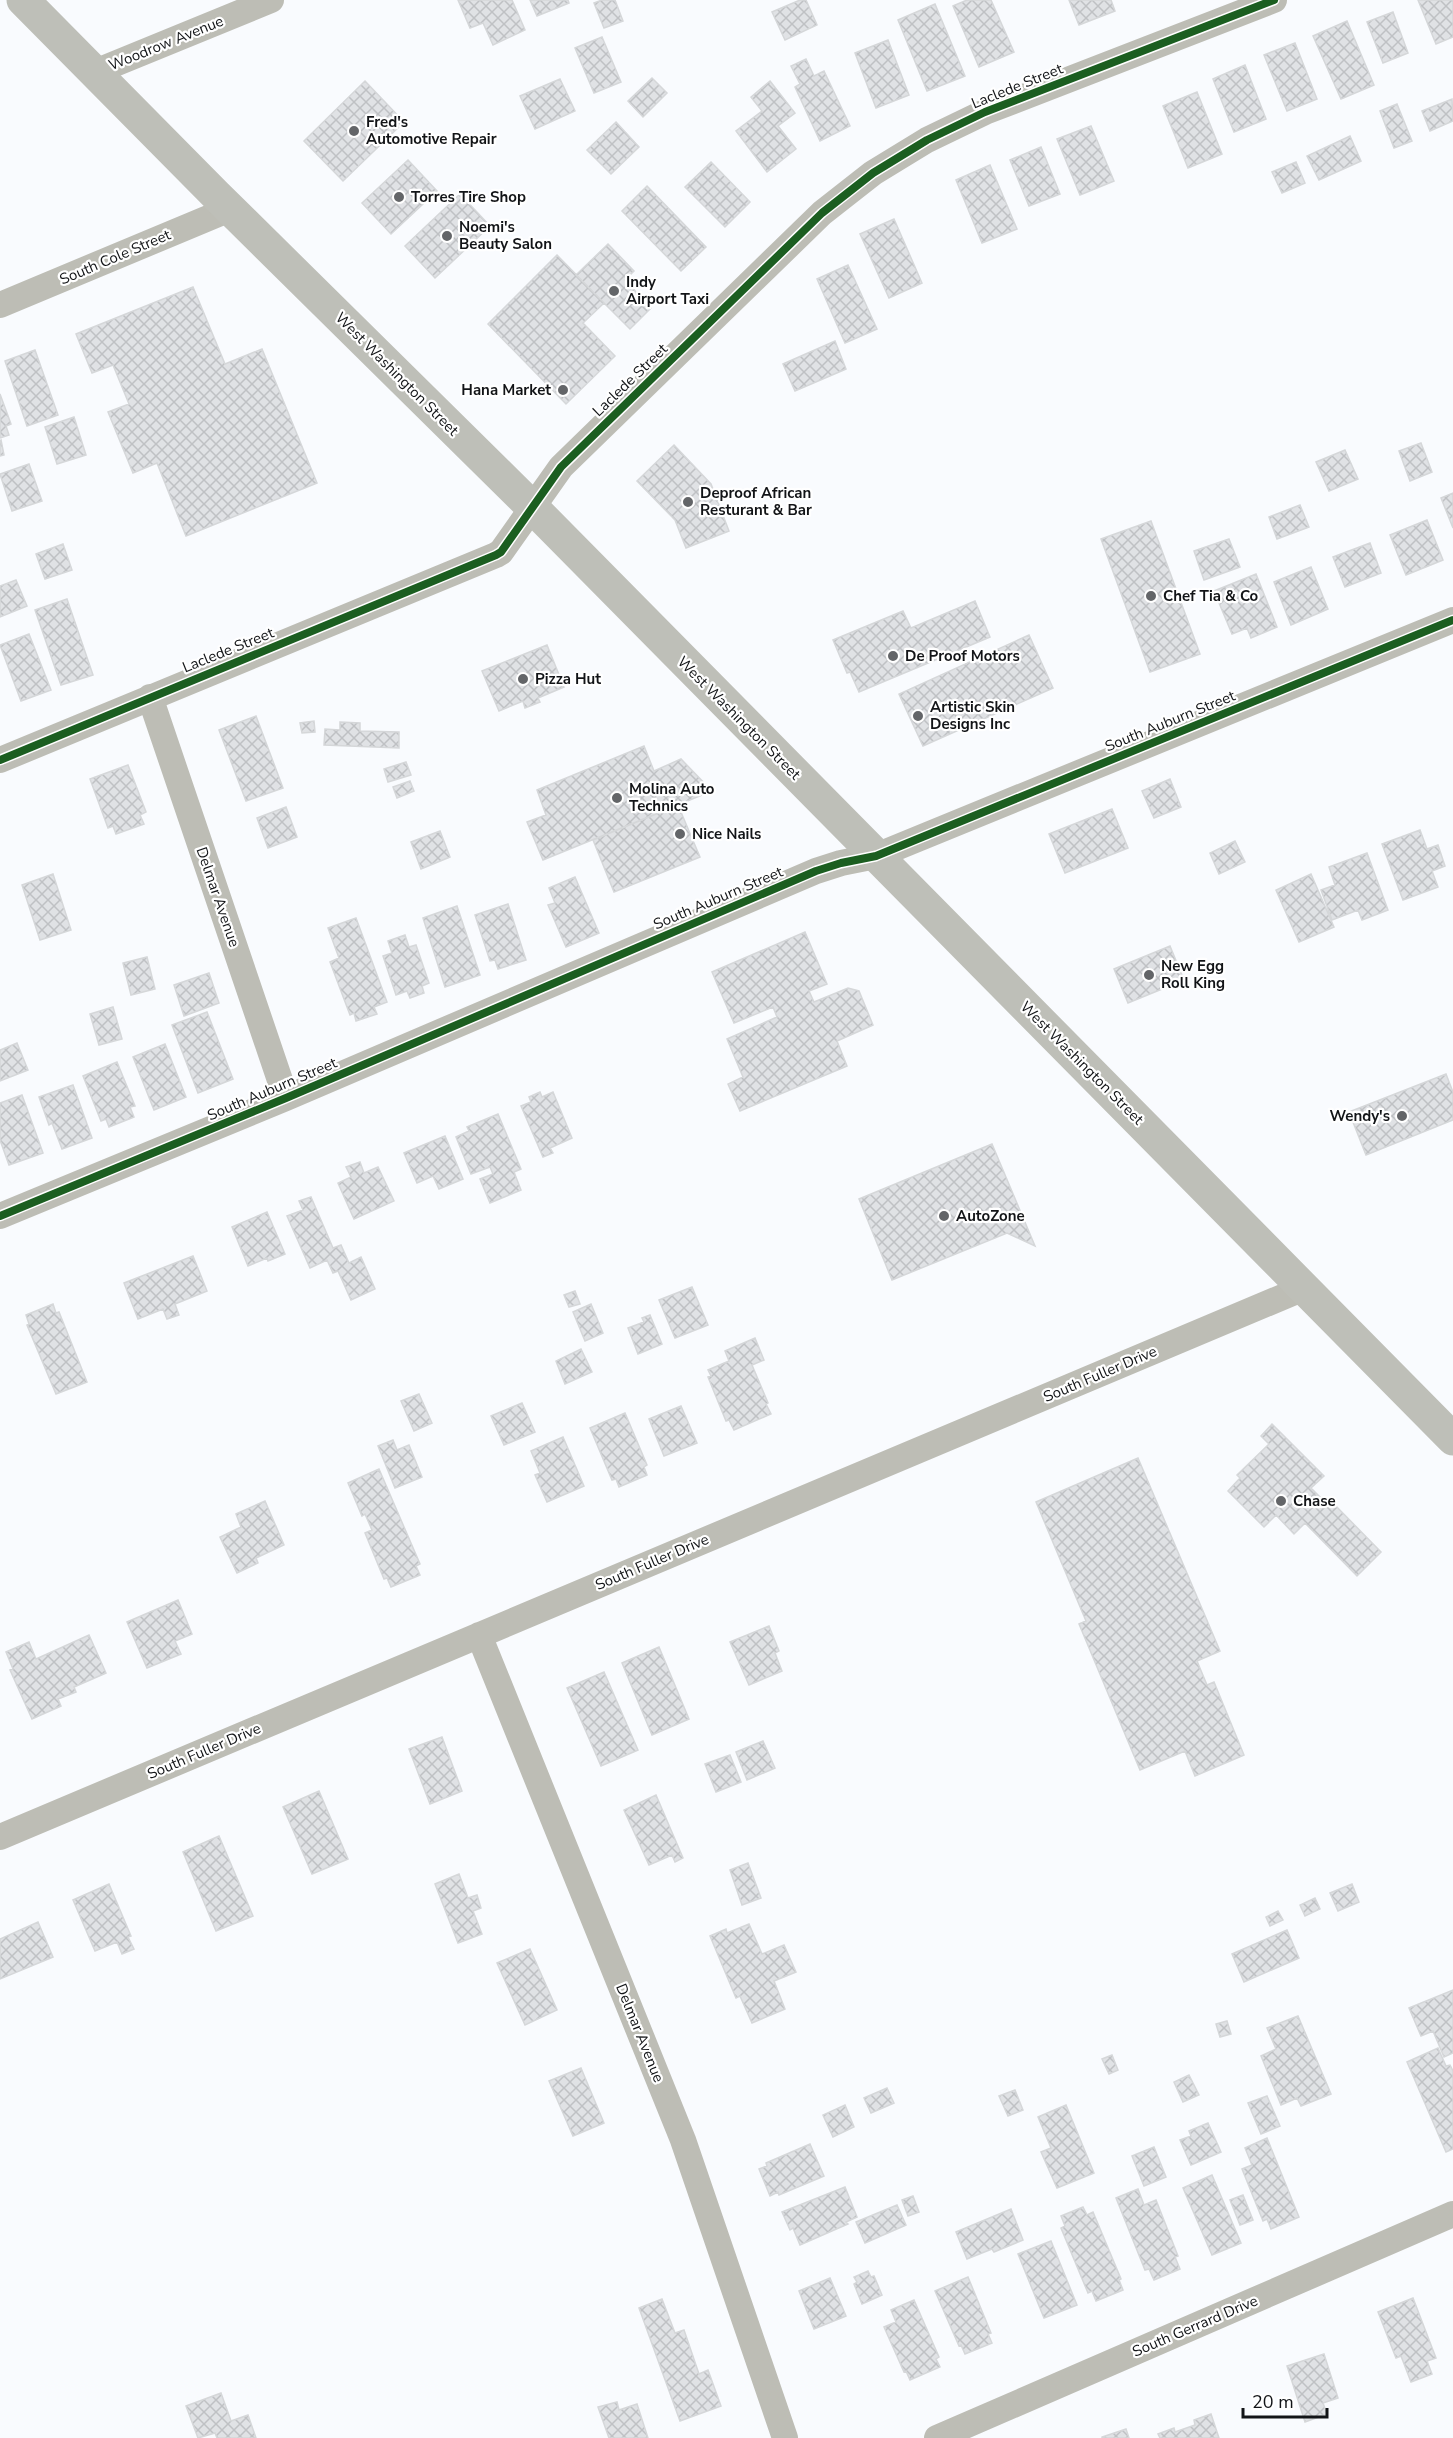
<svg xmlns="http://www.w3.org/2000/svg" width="1453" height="2438" font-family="'Nunito Sans',sans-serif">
<defs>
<pattern id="building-cross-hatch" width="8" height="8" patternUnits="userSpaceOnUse" patternTransform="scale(1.5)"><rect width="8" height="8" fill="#e0e2e5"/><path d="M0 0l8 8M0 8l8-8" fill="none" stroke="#bfc1c4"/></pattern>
</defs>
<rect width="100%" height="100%" fill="#f9fbfe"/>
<path fill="url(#building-cross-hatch)" stroke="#d5d7d9" stroke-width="1.5" d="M 458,0 L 512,0 L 525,30 L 493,45 L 483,23 L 470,28 Z
M 530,0 L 568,0 L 569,3 L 537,16 Z
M 602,0 L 615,0 L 623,21 L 604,28 L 594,3 Z
M 800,0 L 806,0 L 817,25 L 785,40 L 772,12 Z
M 967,0 L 991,0 L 1014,52 L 979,67 L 953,6 Z
M 1069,0 L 1111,0 L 1115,11 L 1079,25 Z
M 1418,0 L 1453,0 L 1453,37 L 1436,44 Z
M 935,4 L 965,76 L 927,91 L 898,20 Z
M 1393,12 L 1408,53 L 1383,63 L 1367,22 Z
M 1347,21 L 1374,85 L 1341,99 L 1313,36 Z
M 602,37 L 621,82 L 594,93 L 575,48 Z
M 888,40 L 909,95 L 876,108 L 855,53 Z
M 1295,43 L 1317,99 L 1287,111 L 1264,55 Z
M 806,59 L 814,76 L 824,71 L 850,126 L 820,141 L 795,87 L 800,84 L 791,66 Z
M 1245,65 L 1266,119 L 1234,132 L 1213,79 Z
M 652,78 L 667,93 L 643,117 L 628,101 Z
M 560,79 L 575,111 L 535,129 L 520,96 Z
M 365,81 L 404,122 L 343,181 L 304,141 Z
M 770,81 L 795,113 L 778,126 L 796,149 L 767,172 L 736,131 L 762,111 L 751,97 Z
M 1197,92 L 1222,154 L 1188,168 L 1163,106 Z
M 1452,99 L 1453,121 L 1430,131 L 1422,111 Z
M 1397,104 L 1412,141 L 1394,148 L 1380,111 Z
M 616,122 L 639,147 L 611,174 L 587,150 Z
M 1091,126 L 1114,181 L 1080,195 L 1057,139 Z
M 1350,136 L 1361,161 L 1319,180 L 1307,156 Z
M 1041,147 L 1060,194 L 1029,206 L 1010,160 Z
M 408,160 L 437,191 L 391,234 L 362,203 Z
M 711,162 L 750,202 L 725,227 L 685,187 Z
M 1296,162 L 1305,183 L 1282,193 L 1272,172 Z
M 990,165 L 1017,229 L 982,243 L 956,180 Z
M 647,186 L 706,247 L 681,271 L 622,211 Z
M 460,194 L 490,226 L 435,278 L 405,246 Z
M 894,219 L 922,283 L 889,298 L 860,234 Z
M 608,244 L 634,271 L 625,280 L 651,308 L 630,329 L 576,275 Z
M 557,255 L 604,303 L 583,323 L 615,356 L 566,404 L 488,324 Z
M 848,265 L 877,329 L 845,343 L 817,279 Z
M 193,287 L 225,364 L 262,349 L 317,483 L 186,536 L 157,463 L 133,473 L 108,412 L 129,404 L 113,365 L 92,373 L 76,334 Z
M 835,341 L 846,369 L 795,391 L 783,364 Z
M 35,350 L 58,415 L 27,426 L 5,361 Z
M 0,394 L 11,424 L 6,426 L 9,435 L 0,438 Z
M 74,417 L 86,455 L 57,464 L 45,427 Z
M 1,440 L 4,455 L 0,456 L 0,441 Z
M 1421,443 L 1432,472 L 1410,481 L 1399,451 Z
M 674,445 L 711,484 L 729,531 L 686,548 L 675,520 L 637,481 Z
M 1345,450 L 1358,479 L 1329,491 L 1316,462 Z
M 29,464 L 42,501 L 12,511 L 0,474 Z
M 1453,493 L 1453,528 L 1441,498 Z
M 1300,505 L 1309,527 L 1277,539 L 1269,517 Z
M 1427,520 L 1443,560 L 1406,575 L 1390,535 Z
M 1151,521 L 1200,654 L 1150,672 L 1101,539 Z
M 1229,539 L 1240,567 L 1204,580 L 1194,551 Z
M 1370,543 L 1381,573 L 1345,587 L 1333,557 Z
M 63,544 L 72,570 L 45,579 L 36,554 Z
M 1311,567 L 1328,609 L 1291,625 L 1274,582 Z
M 1256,574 L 1277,627 L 1251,638 L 1247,628 L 1232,634 L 1214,591 Z
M 16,580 L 27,606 L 0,617 L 0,586 Z
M 67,599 L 93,675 L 61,685 L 35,610 Z
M 975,601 L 990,637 L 859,692 L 850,672 L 847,673 L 833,640 L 903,611 L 911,628 Z
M 29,634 L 51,690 L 21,701 L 0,645 Z
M 1029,635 L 1053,688 L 923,746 L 899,694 Z
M 547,645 L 564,687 L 538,698 L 540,702 L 525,708 L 523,701 L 499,711 L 482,671 Z
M 256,716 L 283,788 L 246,801 L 219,730 Z
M 314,721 L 315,732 L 302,733 L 300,723 Z
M 340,722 L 360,723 L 360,731 L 399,732 L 399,748 L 324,745 L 325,729 L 340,730 Z
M 644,746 L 654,771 L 681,759 L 712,791 L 543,860 L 527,822 L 546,815 L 537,790 Z
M 406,762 L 411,775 L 388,782 L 384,769 Z
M 128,765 L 146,812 L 140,815 L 144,824 L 116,834 L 113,826 L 108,828 L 90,779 Z
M 1170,779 L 1181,807 L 1154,818 L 1142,791 Z
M 410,781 L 414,791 L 397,798 L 393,787 Z
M 678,805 L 700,857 L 614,892 L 593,840 Z
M 286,807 L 297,837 L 268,848 L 257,818 Z
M 1112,809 L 1128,848 L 1065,873 L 1049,834 Z
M 1420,830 L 1427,849 L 1438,845 L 1445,866 L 1432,871 L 1438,887 L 1403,900 L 1382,844 Z
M 440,831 L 450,857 L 421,869 L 411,842 Z
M 1235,841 L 1245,862 L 1219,874 L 1210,853 Z
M 1367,853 L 1388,910 L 1362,920 L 1358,910 L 1332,920 L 1321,890 L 1335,885 L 1329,867 Z
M 53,874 L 71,930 L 40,940 L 22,885 Z
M 1311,874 L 1334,927 L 1299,942 L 1276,890 Z
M 575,877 L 599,933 L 566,947 L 548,905 L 555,903 L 549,888 Z
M 508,904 L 526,960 L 498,969 L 495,960 L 490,961 L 475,915 Z
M 457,906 L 480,975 L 445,987 L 423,918 Z
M 356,918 L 387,1002 L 374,1007 L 377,1014 L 356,1021 L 354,1013 L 350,1015 L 330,962 L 339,958 L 328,928 Z
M 805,932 L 827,984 L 809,991 L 814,1002 L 848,988 L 859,991 L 873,1025 L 837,1041 L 847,1066 L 740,1111 L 728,1084 L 743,1077 L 727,1039 L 777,1017 L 773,1007 L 734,1023 L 712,972 Z
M 405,935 L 409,947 L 416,945 L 429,983 L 422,986 L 424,993 L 410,998 L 407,991 L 396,995 L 383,956 L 392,953 L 388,941 Z
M 1170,946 L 1184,980 L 1128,1003 L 1114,969 Z
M 147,957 L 155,989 L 131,995 L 123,963 Z
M 209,973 L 219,1003 L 184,1016 L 174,985 Z
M 113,1007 L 122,1039 L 99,1045 L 90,1014 Z
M 207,1012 L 233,1079 L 198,1093 L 172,1025 Z
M 17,1043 L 28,1070 L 0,1081 L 0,1050 Z
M 165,1044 L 186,1097 L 154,1110 L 133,1057 Z
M 117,1062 L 135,1106 L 130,1107 L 134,1117 L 109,1127 L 106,1119 L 101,1121 L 83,1076 Z
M 1446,1074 L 1453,1092 L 1453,1120 L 1366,1155 L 1349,1112 Z
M 73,1085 L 92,1138 L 62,1149 L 52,1123 L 49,1125 L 39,1097 Z
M 540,1092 L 542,1097 L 553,1092 L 572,1138 L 550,1148 L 553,1153 L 543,1157 L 521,1106 L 531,1102 L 529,1097 Z
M 22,1095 L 43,1153 L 9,1165 L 0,1140 L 0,1103 Z
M 498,1114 L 521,1169 L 514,1172 L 521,1190 L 490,1203 L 480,1179 L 493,1174 L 490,1167 L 471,1174 L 456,1137 L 469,1131 L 467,1127 Z
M 445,1136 L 463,1179 L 439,1189 L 433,1176 L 417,1183 L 404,1153 Z
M 992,1144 L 1035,1246 L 1007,1233 L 892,1280 L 859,1199 Z
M 360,1162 L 364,1173 L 378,1167 L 394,1201 L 354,1219 L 338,1183 L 351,1177 L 346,1167 Z
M 311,1197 L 333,1248 L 341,1245 L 349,1263 L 361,1257 L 375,1289 L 351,1300 L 338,1271 L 333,1273 L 327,1260 L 310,1268 L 287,1216 L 303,1210 L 299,1201 Z
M 267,1212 L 285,1254 L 268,1261 L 267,1258 L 248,1266 L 232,1227 Z
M 193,1256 L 207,1291 L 175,1304 L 179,1315 L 167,1319 L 163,1309 L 138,1319 L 124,1283 Z
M 692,1287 L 708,1325 L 675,1338 L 659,1300 Z
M 575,1291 L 580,1304 L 569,1307 L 564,1295 Z
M 53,1304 L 56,1313 L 59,1312 L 87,1382 L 56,1394 L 27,1325 L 29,1324 L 26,1315 Z
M 591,1304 L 603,1333 L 585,1341 L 573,1312 Z
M 650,1315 L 662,1344 L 638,1354 L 628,1328 L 644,1322 L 642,1318 Z
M 755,1338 L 764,1360 L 752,1365 L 768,1403 L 766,1404 L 771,1414 L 734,1430 L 729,1420 L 726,1421 L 708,1377 L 711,1376 L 708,1370 L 729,1361 L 725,1351 Z
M 581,1349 L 592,1372 L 565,1384 L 556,1361 Z
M 419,1394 L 432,1423 L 414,1431 L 401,1401 Z
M 522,1403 L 535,1432 L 504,1445 L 491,1416 Z
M 681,1406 L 697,1443 L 664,1456 L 649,1419 Z
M 625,1413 L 647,1465 L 644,1467 L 647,1475 L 619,1487 L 616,1479 L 612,1480 L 590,1428 Z
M 1272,1424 L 1324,1476 L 1311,1488 L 1326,1503 L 1330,1500 L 1381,1552 L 1357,1576 L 1305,1523 L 1294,1534 L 1276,1515 L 1264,1527 L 1228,1491 L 1240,1478 L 1237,1475 L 1269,1444 L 1261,1436 Z
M 563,1437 L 584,1486 L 547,1502 L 535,1475 L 540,1473 L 531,1451 Z
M 393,1440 L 397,1450 L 409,1445 L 422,1477 L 395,1488 L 378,1446 Z
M 1138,1458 L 1220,1651 L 1197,1661 L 1207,1685 L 1214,1682 L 1244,1755 L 1195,1776 L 1185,1751 L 1140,1770 L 1079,1624 L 1086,1621 L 1036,1502 Z
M 379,1469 L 420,1564 L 416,1566 L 420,1575 L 391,1587 L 387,1578 L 384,1579 L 365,1533 L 372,1530 L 365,1514 L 362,1516 L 348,1483 Z
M 265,1501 L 284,1545 L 256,1558 L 258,1563 L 237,1573 L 220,1537 L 241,1527 L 236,1514 Z
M 178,1600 L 192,1634 L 175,1641 L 181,1654 L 147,1668 L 127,1622 Z
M 769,1626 L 779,1651 L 775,1653 L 782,1671 L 749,1685 L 730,1642 Z
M 89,1635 L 106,1673 L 74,1687 L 76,1692 L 58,1699 L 61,1706 L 32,1719 L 10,1670 L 13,1669 L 6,1652 L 29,1642 L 36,1659 Z
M 659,1647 L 689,1719 L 652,1735 L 622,1663 Z
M 604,1672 L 638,1750 L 601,1766 L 567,1688 Z
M 442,1737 L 462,1791 L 430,1804 L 409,1749 Z
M 763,1741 L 775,1768 L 747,1780 L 736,1752 Z
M 730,1755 L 741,1782 L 716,1792 L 705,1764 Z
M 319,1791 L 348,1859 L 312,1874 L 283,1807 Z
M 656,1795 L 683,1858 L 675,1862 L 672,1855 L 649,1865 L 624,1810 Z
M 219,1836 L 253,1916 L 216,1931 L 183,1852 Z
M 748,1863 L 761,1898 L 742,1905 L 730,1870 Z
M 459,1874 L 468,1898 L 477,1895 L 481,1908 L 473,1911 L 482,1934 L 458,1943 L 435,1884 Z
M 109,1884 L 131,1936 L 128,1937 L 134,1949 L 122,1954 L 117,1942 L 95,1951 L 73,1900 Z
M 1352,1884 L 1359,1902 L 1338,1911 L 1330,1893 Z
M 1315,1898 L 1320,1909 L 1305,1916 L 1300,1905 Z
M 1278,1911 L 1283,1920 L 1270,1926 L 1266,1917 Z
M 38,1922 L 53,1957 L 0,1979 L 0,1939 Z
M 749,1924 L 762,1954 L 784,1945 L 796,1972 L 774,1981 L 785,2009 L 752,2023 L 740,1996 L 736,1998 L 710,1936 L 726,1929 L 727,1933 Z
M 1287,1930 L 1299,1958 L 1244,1982 L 1232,1954 Z
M 530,1949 L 557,2010 L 525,2025 L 497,1963 Z
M 1453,1990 L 1453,2053 L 1444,2057 L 1433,2031 L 1421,2036 L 1409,2008 Z
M 1298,2016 L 1331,2094 L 1301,2106 L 1297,2098 L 1281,2105 L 1261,2056 L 1276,2049 L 1267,2028 Z
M 1227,2021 L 1231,2034 L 1220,2037 L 1216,2024 Z
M 1438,2048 L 1446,2066 L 1450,2065 L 1453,2071 L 1453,2149 L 1446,2152 L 1407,2062 Z
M 1112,2055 L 1118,2070 L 1109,2074 L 1102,2059 Z
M 581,2068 L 604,2123 L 573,2136 L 549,2081 Z
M 1189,2075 L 1199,2095 L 1183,2102 L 1174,2082 Z
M 887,2088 L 894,2103 L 871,2113 L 864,2098 Z
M 1015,2090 L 1023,2110 L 1008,2116 L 999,2096 Z
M 1267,2096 L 1280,2126 L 1261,2134 L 1248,2103 Z
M 845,2105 L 854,2127 L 833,2137 L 823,2115 Z
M 1066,2105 L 1094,2173 L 1057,2188 L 1041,2152 L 1051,2148 L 1038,2117 Z
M 1208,2123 L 1221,2152 L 1191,2165 L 1180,2140 L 1191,2136 L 1189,2131 Z
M 1267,2138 L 1299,2217 L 1271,2229 L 1267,2219 L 1263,2221 L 1242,2169 L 1252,2165 L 1245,2148 Z
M 810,2144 L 824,2176 L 779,2195 L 778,2192 L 770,2196 L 759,2169 L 767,2166 L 766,2163 Z
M 1154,2147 L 1166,2177 L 1144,2186 L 1132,2156 Z
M 1212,2175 L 1241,2243 L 1212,2255 L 1183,2188 Z
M 845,2187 L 857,2217 L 846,2222 L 848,2224 L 800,2245 L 793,2228 L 790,2230 L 782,2212 Z
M 1138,2189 L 1144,2205 L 1156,2200 L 1178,2256 L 1175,2257 L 1180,2269 L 1154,2280 L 1149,2269 L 1145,2270 L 1116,2198 Z
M 1243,2195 L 1253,2220 L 1240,2225 L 1230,2200 Z
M 913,2196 L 919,2212 L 908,2216 L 902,2200 Z
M 897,2205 L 906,2225 L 865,2243 L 856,2222 Z
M 1083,2207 L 1087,2215 L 1093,2212 L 1121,2279 L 1119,2280 L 1123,2290 L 1096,2301 L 1092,2291 L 1088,2293 L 1061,2228 L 1065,2226 L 1061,2216 Z
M 1011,2209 L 1023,2240 L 994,2252 L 992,2249 L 967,2259 L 956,2232 Z
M 1051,2241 L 1077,2305 L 1044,2318 L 1018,2254 Z
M 868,2271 L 871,2277 L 874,2276 L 882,2295 L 862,2304 L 854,2284 L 857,2282 L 854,2277 Z
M 968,2277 L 991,2333 L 988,2334 L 992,2343 L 965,2354 L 961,2345 L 959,2346 L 935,2291 Z
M 830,2278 L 846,2316 L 814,2329 L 799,2291 Z
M 1413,2298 L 1436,2358 L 1427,2361 L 1432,2374 L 1411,2382 L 1401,2356 L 1396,2358 L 1378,2312 Z
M 662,2299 L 675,2333 L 684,2330 L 699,2374 L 708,2370 L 721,2406 L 680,2421 L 639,2308 Z
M 914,2300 L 939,2357 L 936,2359 L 940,2367 L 910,2380 L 906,2371 L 904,2372 L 884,2327 L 896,2322 L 891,2310 Z
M 1324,2354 L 1338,2398 L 1323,2403 L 1327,2414 L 1305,2422 L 1287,2366 Z
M 221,2393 L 231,2421 L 248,2415 L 256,2438 L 217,2438 L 215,2433 L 198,2438 L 186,2406 Z
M 617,2402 L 619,2410 L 637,2404 L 648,2438 L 609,2438 L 598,2407 Z
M 1211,2414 L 1219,2438 L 1160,2438 L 1158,2434 L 1174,2428 L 1175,2432 L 1195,2425 L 1194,2420 Z
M 1126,2429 L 1129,2438 L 1102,2438 L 1102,2437 Z"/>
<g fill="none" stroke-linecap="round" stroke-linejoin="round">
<path stroke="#bdbdb5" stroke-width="26" d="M 95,72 L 271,0
M 0,305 L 230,209
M 150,697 L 286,1098
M 0,760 L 496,555 L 501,552 L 561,467 L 822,213 L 873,173 L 927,140 L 985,112 L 1274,0
M 0,1216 L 286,1098 L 816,871 L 841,863 L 876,856 L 1453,620
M 479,1635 L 683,2140 L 785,2438
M 0,1837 L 1304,1288
M 937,2438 L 1453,2214"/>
<path stroke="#bebfb8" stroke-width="33" d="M 23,0 L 216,195 L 532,507 L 1453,1439"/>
<g stroke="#fff" stroke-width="11">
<path id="cycleway" d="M 0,760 L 496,555 L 501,552 L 561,467 L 822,213 L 873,173 L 927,140 L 985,112 L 1274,0
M 0,1216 L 286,1098 L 816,871 L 841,863 L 876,856 L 1453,620"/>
</g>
<use href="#cycleway" stroke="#1b5e20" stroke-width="8"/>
</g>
<g fill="#636568" stroke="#fff" stroke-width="2">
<circle cx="354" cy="131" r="6"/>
<circle cx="399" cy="197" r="6"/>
<circle cx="447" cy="236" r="6"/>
<circle cx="614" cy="291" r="6"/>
<circle cx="563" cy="390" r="6"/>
<circle cx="688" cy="502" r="6"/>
<circle cx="1151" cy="596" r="6"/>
<circle cx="893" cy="656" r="6"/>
<circle cx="523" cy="679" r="6"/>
<circle cx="918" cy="716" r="6"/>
<circle cx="617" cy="798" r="6"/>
<circle cx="680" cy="834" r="6"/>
<circle cx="1149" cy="975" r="6"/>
<circle cx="1402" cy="1116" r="6"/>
<circle cx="944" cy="1216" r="6"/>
<circle cx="1281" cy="1501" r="6"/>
</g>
<g text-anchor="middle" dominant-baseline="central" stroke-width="4.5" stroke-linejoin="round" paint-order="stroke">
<g font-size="15" fill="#121417" stroke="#fff">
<text transform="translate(166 43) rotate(-22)">Woodrow Avenue</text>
<text transform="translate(1017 86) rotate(-22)">Laclede Street</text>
<text transform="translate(115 257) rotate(-23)">South Cole Street</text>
<text transform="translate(397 374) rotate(45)">West Washington Street</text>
<text transform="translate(630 380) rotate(-44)">Laclede Street</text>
<text transform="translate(228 650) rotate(-22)">Laclede Street</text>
<text transform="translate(739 718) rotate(45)">West Washington Street</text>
<text transform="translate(1170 721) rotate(-22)">South Auburn Street</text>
<text transform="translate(218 897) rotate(71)">Delmar Avenue</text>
<text transform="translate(718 898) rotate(-23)">South Auburn Street</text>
<text transform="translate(1082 1063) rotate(45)">West Washington Street</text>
<text transform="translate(272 1089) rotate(-23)">South Auburn Street</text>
<text transform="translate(1100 1374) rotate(-23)">South Fuller Drive</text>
<text transform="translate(652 1562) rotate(-23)">South Fuller Drive</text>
<text transform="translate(204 1751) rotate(-23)">South Fuller Drive</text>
<text transform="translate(640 2033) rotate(68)">Delmar Avenue</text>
<text transform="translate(1195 2326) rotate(-23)">South Gerrard Drive</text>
</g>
<g font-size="15" font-weight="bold" fill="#121417" stroke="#fff" text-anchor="start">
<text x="366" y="122">Fred's<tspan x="366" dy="17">Automotive Repair</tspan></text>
<text x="411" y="197">Torres Tire Shop</text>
<text x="459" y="227">Noemi's<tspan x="459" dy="17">Beauty Salon</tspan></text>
<text x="626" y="282">Indy<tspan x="626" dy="17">Airport Taxi</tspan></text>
<text x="551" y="390" text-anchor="end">Hana Market</text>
<text x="700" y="493">Deproof African<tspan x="700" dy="17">Resturant &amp; Bar</tspan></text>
<text x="1163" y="596">Chef Tia &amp; Co</text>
<text x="905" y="656">De Proof Motors</text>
<text x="535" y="679">Pizza Hut</text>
<text x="930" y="707">Artistic Skin<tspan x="930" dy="17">Designs Inc</tspan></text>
<text x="629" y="789">Molina Auto<tspan x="629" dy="17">Technics</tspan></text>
<text x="692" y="834">Nice Nails</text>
<text x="1161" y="966">New Egg<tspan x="1161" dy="17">Roll King</tspan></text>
<text x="1390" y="1116" text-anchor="end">Wendy's</text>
<text x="956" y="1216">AutoZone</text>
<text x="1293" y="1501">Chase</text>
</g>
</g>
<path d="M1243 2408v9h84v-9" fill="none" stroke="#121417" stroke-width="3"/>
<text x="1252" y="2408" font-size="18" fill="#121417" stroke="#ffffff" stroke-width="4.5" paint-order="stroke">20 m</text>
</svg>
